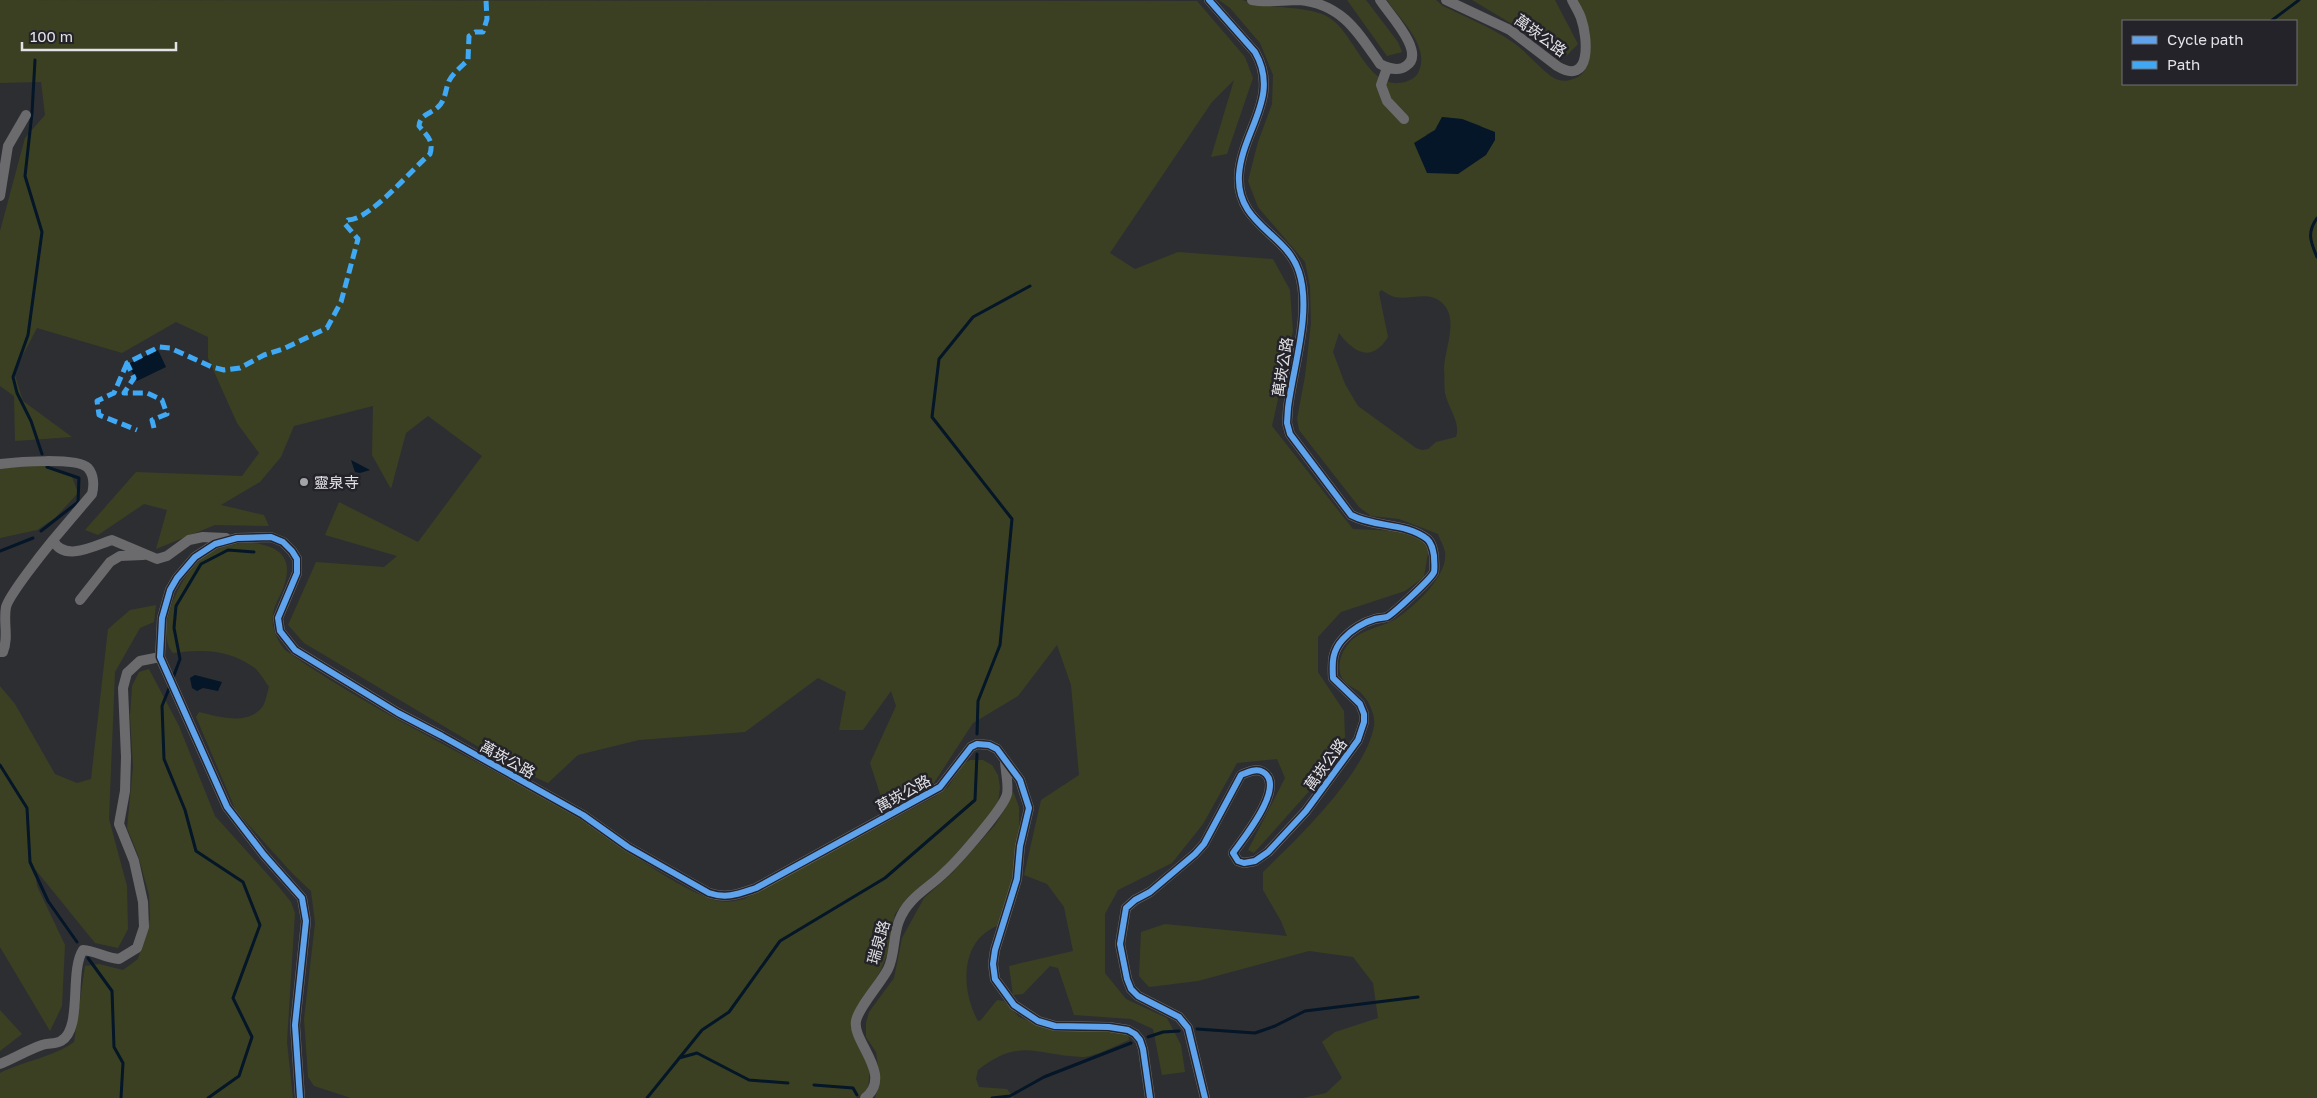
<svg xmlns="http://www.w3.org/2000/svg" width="2317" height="1098" font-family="'Golos Text','Noto Sans TC',sans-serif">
<rect width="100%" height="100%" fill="#2d2e32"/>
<path fill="#3b4022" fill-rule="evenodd" d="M 0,0 L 1197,1 L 1245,57 L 1253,78 L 1227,154 L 1211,157 L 1234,80 L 1212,102 L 1110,253 L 1135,269 L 1178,252 L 1273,259 L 1290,290 L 1293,331 L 1272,426 L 1353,529 L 1419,532 L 1429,547 L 1424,577 L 1405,591 L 1341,612 L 1318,637 L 1318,672 L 1344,711 L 1345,737 L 1320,779 L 1254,853 L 1248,850 L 1285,778 L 1277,759 L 1237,763 L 1203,824 L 1172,863 L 1118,890 L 1105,914 L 1105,973 L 1126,999 L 1167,1018 L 1181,1045 L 1185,1072 L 1162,1075 L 1153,1029 L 1131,1019 L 1074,1015 L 1058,968 L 1050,966 L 1023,994 L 1013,995 L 1009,966 L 1073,951 L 1064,907 L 1047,884 L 1024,875 L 1041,800 L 1079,775 L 1071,685 L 1057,645 L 1018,696 L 973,723 L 932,786 L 882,800 L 870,763 L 896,706 L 891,691 L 863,730 L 839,730 L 846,692 L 818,678 L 745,732 L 639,740 L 578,755 L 548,783 L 514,768 L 304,643 L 288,625 L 316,562 L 384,567 L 397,556 L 325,535 L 339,502 L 418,542 L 482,456 L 428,416 L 406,433 L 391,489 L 372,455 L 373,406 L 294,426 L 281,457 L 260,482 L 221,505 L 264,515 L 269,526 L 215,525 L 156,549 L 167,510 L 144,504 L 98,535 L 85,530 L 136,472 L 242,476 L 259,453 L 237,423 L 208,358 L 208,337 L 176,322 L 122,353 L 37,328 L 14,372 L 23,401 L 72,437 L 15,441 L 14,396 L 0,386 L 0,231 L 25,138 L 45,115 L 41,82 L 0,83 Z
M 1219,0 C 1226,0 1234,0 1242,0 C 1247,1 1252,3 1256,4 C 1276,8 1312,7 1328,17 C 1356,33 1367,92 1405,82 C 1411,80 1417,77 1419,71 C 1430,45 1399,19 1387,0 L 1436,0 L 1443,6 C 1465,17 1491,27 1511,41 C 1526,51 1537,66 1552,77 C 1558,81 1566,82 1573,79 C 1603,70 1582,20 1577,0 L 2317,0 L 2317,1098 L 1303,1098 L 1326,1093 L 1342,1078 L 1322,1042 L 1335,1032 L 1378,1018 L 1373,983 L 1353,957 L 1309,951 L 1198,981 L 1149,987 L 1139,976 L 1141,932 L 1165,924 L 1287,936 L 1281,921 L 1263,890 L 1263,872 C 1297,839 1366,773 1374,726 C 1376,715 1368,699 1360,692 C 1354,688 1345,684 1342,678 C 1336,668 1341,651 1349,643 C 1360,630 1378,628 1392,621 C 1411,610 1449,576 1445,552 C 1444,546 1440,540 1438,534 L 1399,519 L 1371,516 L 1359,507 L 1299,430 L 1297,419 L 1305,376 L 1311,323 L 1310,287 L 1305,262 L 1258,207 L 1248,181 L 1258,142 L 1272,104 L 1273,75 L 1260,43 L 1230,8 ZM 2123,21 L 2296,21 L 2296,84 L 2123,84 ZM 1442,117 L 1462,119 L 1482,126 L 1425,135 L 1435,130 ZM 1381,290 C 1385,292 1390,296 1395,297 C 1410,300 1427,291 1440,301 C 1461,317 1444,349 1444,370 C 1445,377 1444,386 1445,393 C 1448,408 1461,422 1456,437 L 1436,442 L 1428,449 L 1422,450 L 1416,448 L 1358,406 L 1345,384 L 1333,352 L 1339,333 C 1354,353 1372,363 1388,337 L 1379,293 Z
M 1347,0 L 1366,0 L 1398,42 L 1402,52 L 1387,56 Z
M 1472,0 L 1555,0 L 1578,44 L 1566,56 Z
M 35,460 L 71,474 L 78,493 L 55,518 L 37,530 L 0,538 L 0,465 Z
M 245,542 C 276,545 296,554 283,589 C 279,598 274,606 273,615 C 271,628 277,640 285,650 C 377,715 481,761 578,818 C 622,844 662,880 711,899 C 722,903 733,902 744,899 L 936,796 L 948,787 L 964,763 L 970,760 L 983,760 L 992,765 L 998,775 L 1000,787 L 998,803 L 989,816 L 946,865 L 908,897 L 895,914 L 888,952 L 881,970 L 854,1015 L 851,1028 L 870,1067 L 868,1090 L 856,1098 L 351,1098 L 314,1086 L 308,1077 L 304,1019 L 315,923 L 311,891 L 293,874 L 236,811 L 196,717 L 199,712 C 219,717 249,726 263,706 C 266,701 267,693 269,687 C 265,681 260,673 255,668 C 229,649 203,649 173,653 C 153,631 181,575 201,559 C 214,548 229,545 245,542 Z
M 156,605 L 154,622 L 140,628 L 115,672 L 109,819 L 127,886 L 128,929 L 118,948 L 95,943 L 35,869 L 37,886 L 65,945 L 62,1006 L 50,1031 L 0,947 L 0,686 L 15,704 L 55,774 L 77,783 L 91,779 L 108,629 L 130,610 Z
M 149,669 L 179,726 L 215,816 L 278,886 L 291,902 L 295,913 L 287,1042 L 293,1098 L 0,1098 L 0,1073 C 24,1061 53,1057 74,1042 L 85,966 L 99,964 L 123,970 L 138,959 L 150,919 L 149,895 L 138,855 L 127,828 L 133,767 L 130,716 L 132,686 L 139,672 Z
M 1013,791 L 1019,807 L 1019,832 L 1014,879 L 1000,925 C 960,938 960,989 978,1021 L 981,1020 L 997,1000 L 1004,1001 L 1019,1017 L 1048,1029 L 1128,1033 L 1129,1040 C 1117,1045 1092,1058 1081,1057 C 1035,1055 1020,1037 978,1070 L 976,1079 L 979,1087 L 1007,1089 L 1014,1098 L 875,1098 L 879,1085 L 879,1073 L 876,1052 L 866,1037 L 866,1023 L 869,1012 L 894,978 L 902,938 L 924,898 L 952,873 L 995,825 L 1005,809 Z
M 0,1010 L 22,1034 L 0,1051 Z"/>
<path fill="#041627" d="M 1442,117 L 1462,119 L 1495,132 L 1495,140 L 1486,155 L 1458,174 L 1427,173 L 1414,143 L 1435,130 Z
M 158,350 L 166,367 L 137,381 L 128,364 Z
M 351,460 L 370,470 L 360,473 L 355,472 Z
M 195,675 L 222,682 L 218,691 L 203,688 L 197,691 L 192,688 L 190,678 Z"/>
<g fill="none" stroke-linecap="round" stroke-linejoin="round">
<path stroke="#041627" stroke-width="3" d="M 2271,21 L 2299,0
M 35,60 L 32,113 L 25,176 L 42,232 L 28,335 L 13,377 L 17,393 L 31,421 L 42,454
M 2317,218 C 2307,232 2310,241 2317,257
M 41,531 L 78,502 L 79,478 L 47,467
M 0,551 L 33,538
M 173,678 L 180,659 L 174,628 L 176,606 L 201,564 L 228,550 L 254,552
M 170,686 L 162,706 L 164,759 L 185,810 L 196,851 L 243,882 L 260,925 L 233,998 L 252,1037 L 239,1076 L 208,1098
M 977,734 L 978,701 L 1000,645 L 1012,519 L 932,417 L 939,359 L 973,317 L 1030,286
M 0,765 L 27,808 L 30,862 L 48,901 L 77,942
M 88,958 L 112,991 L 114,1047 L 123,1063 L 121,1098
M 1197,1029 L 1255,1033 L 1275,1026 L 1305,1011 L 1418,997
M 1148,1037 L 1163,1032 L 1179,1031
M 679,1058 L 697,1053 L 749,1080 L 788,1083
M 814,1085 L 853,1088 L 857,1095
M 647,1098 L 702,1030 L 729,1012 L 780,941 L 885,878 L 975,800 L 977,754
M 992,1098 L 1010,1096 L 1044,1077 L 1131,1043"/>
<path stroke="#6b6b6e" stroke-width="10" d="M 1252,0 C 1267,3 1283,0 1299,0 C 1342,4 1358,32 1380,64 C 1388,68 1398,72 1406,66 C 1427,53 1388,13 1380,0
M 1446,0 L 1510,30 L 1557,66 C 1592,87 1588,38 1581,18 C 1579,12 1575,6 1572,0
M 1387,68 L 1381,85 L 1387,101 L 1404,119
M 0,196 L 8,146 L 26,115
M 0,464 C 16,462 77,457 88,468 C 94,475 94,486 92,494 L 53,540 C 64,563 96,545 112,540 L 157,559 L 167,556 L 189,540 L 203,537 L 226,538
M 80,600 L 110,562 L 120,556 L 143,555
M 0,652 L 3,652 C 9,637 3,622 6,607 C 9,595 44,551 53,540
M 0,1064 C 14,1058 28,1050 42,1045 C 48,1043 56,1044 61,1041 C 83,1029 69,971 83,950 C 96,951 106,958 119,959 L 137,948 L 144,927 L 143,902 L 134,861 L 119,824 L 125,791 L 126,757 L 123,688 L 127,673 L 140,661 L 160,657
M 300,1098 L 295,1025 L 306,921 L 302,898 L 264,855 L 227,807 L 160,657 L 162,618 L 170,590 L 177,578 L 195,557 L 215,544 L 237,538 L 271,537 L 283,542 L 292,551 L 297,559 L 297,573 L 278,618 L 280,631 L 295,650 L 398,713 L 442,736 L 583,815 L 628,847 L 709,893 C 727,899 738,894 756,888 L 940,787 L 971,747 L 977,744 L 989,745 L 997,749 L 1020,780 L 1029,808 L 1020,846 L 1017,879 L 995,950 L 993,964 L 995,979 L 1014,1005 L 1038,1021 L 1055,1026 L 1109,1027 L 1128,1030 L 1135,1034 L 1140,1040 L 1143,1049 L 1150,1098
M 865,1098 C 894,1075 852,1042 856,1021 C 858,1008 881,983 888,969 C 895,955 893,936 899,921 C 908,897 928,889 945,872 C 957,861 1004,808 1007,794 C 1009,784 1005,770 1005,760
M 1205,1098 L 1188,1028 L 1179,1017 L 1138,996 L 1131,989 L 1127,979 L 1120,944 L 1126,908 L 1135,900 L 1150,892 L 1195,854 L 1204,844 L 1241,775 C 1248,772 1256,768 1263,772 C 1287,786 1242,840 1233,853 L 1238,861 L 1244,863 L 1255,861 L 1268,852 L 1306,811 L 1358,740 L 1364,722 L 1364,714 L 1360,704 L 1333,678 C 1332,662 1332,651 1343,639 C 1351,630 1364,622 1375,619 C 1379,618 1383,618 1387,617 C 1394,613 1431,579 1434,572 C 1435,568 1434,561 1434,556 C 1433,550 1432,543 1427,539 C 1405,522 1375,528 1351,515 L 1290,434 L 1287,423 L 1288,408 C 1293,367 1312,312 1299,272 C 1287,233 1236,225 1239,175 C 1242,130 1281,97 1255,52 L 1209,0"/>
<path stroke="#3fa9f5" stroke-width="5" stroke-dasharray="10 5" stroke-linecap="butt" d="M 127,363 L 114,393 L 97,401 L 99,415 L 137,430
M 154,428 L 152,420 L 167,414 L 162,400 L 147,393 L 124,393 L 134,378 L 127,363 L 159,347 L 170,348 L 212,367 L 224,370 L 240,368 L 264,355 L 283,349 L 327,328 L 341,302 L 358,239 L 345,224 L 348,220 C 370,220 412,169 430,154 C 434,140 427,136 419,126 C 420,114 431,114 438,107 C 446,100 445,90 449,81 C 453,73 462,66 468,60 L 469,36 L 475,32 L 483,32 L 487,19 L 486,0"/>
<g stroke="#232329" stroke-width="9">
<path id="cycleway" d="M 300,1098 L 295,1025 L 306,921 L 302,898 L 264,855 L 227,807 L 160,657 L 162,618 L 170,590 L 177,578 L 195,557 L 215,544 L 237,538 L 271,537 L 283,542 L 292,551 L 297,559 L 297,573 L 278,618 L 280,631 L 295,650 L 398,713 L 442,736 L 583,815 L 628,847 L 709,893 C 727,899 738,894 756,888 L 940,787 L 971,747 L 977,744 L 989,745 L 997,749 L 1020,780 L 1029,808 L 1020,846 L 1017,879 L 995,950 L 993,964 L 995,979 L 1014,1005 L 1038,1021 L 1055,1026 L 1109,1027 L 1128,1030 L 1135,1034 L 1140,1040 L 1143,1049 L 1150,1098
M 1205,1098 L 1188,1028 L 1179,1017 L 1138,996 L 1131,989 L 1127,979 L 1120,944 L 1126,908 L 1135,900 L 1150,892 L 1195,854 L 1204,844 L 1241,775 C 1248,772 1256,768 1263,772 C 1287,786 1242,840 1233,853 L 1238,861 L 1244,863 L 1255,861 L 1268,852 L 1306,811 L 1358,740 L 1364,722 L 1364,714 L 1360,704 L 1333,678 C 1332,662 1332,651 1343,639 C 1351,630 1364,622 1375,619 C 1379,618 1383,618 1387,617 C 1394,613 1431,579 1434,572 C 1435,568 1434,561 1434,556 C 1433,550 1432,543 1427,539 C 1405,522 1375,528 1351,515 L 1290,434 L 1287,423 L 1288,408 C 1293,367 1312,312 1299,272 C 1287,233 1236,225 1239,175 C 1242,130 1281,97 1255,52 L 1209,0"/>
</g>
<use href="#cycleway" stroke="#60a3ed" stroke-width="6"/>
</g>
<circle fill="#a3a4a8" stroke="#232329" stroke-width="2" cx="304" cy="482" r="5"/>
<g text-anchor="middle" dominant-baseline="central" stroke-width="5" stroke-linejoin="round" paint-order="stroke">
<g font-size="15" fill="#e3e3e7" stroke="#232329">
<text transform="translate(1541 35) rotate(36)">萬崁公路</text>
<text transform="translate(1282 367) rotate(-81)">萬崁公路</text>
<text transform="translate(508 759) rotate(29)">萬崁公路</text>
<text transform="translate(1325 764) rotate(-54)">萬崁公路</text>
<text transform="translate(903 793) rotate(-29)">萬崁公路</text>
<text transform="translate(878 942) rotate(-74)">瑞泉路</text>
</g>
<g font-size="15" fill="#e3e3e7" stroke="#232329" text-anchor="start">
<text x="314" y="482">靈泉寺</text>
</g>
</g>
<rect x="2122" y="20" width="175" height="65" fill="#232329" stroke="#707075"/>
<rect x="2132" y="36" width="25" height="8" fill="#60a3ed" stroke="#707075"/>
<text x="2167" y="45" font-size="15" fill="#e3e3e7">Cycle path</text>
<rect x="2132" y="61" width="25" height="8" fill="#3fa9f5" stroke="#707075"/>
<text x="2167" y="70" font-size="15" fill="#e3e3e7">Path</text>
<path d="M22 42v8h154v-8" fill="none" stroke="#e3e3e7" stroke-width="2.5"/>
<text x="30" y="42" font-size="15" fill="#e3e3e7" stroke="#232329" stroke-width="4" paint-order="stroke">100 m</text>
</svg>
